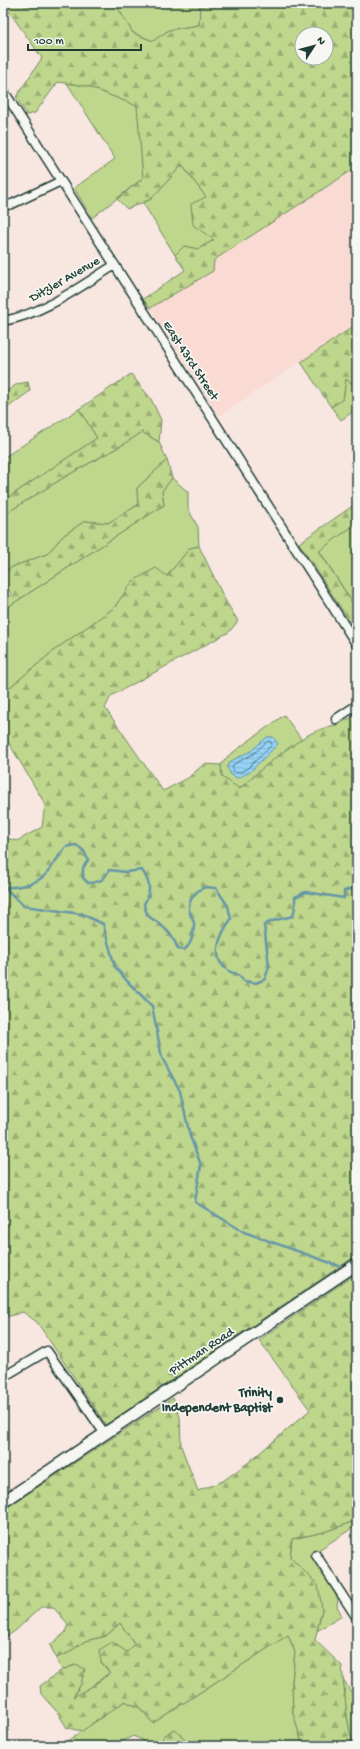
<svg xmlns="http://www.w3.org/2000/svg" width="360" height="1749" font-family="'Gochi Hand',sans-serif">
<defs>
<pattern id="forest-firs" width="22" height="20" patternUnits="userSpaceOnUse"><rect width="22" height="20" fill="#bfd68d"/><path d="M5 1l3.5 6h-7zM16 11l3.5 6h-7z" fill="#9baf74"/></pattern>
<pattern id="water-rules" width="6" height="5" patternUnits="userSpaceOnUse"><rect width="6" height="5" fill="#96d3f7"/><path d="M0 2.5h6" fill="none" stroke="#81b6d4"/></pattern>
</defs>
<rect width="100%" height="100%" fill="#f8e6e0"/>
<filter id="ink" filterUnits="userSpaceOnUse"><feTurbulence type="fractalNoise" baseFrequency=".025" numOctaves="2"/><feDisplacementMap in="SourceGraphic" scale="8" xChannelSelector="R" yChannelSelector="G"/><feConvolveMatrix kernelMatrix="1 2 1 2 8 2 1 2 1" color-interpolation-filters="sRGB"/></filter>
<g filter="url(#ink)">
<path fill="#fadbd4" d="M 357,167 L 357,324 L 219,416 L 150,308 L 213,271 L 213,260 Z"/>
<path fill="#bfd68d" stroke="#6f8a60" d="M 115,3 L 198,3 L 200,8 L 199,25 L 169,30 L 153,41 L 133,33 Z
M 67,83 L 87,86 L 138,106 L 143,178 L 92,218 L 74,188 L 115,159 Z
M 182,165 L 206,197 L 214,240 L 198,249 L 184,246 L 175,255 L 143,203 L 151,199 Z
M 346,379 L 357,387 L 357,409 L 341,420 L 331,407 L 343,399 Z
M 79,409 L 97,438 L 3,501 L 3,458 Z
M 142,432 L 159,442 L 167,460 L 137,488 L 138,505 L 108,523 L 85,521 L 64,535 L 47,554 L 12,567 L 3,574 L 3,515 L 68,475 L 124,444 Z
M 172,478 L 188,492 L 188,509 L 198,527 L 199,546 L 190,548 L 167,576 L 133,581 L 114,608 L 56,649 L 3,693 L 3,610 L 164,505 L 162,491 Z
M 357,523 L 357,610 L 319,550 Z
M 284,715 L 302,740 L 257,773 L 239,789 L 222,777 L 221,765 L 228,756 Z
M 357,1520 L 357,1525 L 311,1555 L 338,1598 L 337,1606 L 342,1616 L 317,1631 L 322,1609 L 290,1557 L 292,1539 L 324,1532 Z
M 120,1623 L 135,1644 L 127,1652 L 101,1662 L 110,1672 L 91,1687 L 73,1698 L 81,1684 L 75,1665 L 62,1670 L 56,1658 L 68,1653 L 85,1641 L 106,1636 Z
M 288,1635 L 295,1652 L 292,1682 L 293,1713 L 303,1746 L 192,1746 L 174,1729 L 163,1737 L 161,1746 L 145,1746 L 142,1740 L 133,1736 L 123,1741 L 122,1746 L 60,1746 L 125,1701 L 140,1708 L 153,1723 Z
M 343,1679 L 357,1701 L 357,1746 L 353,1746 L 347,1717 Z"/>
<path fill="url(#forest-firs)" stroke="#6f8a60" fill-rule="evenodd" d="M 3,3 L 115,3 L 133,33 L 153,41 L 169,30 L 199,25 L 200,8 L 198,3 L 357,3 L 357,167 L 214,260 L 213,271 L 150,308 L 143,299 L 185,270 L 175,255 L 184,246 L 198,249 L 214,240 L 193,225 L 191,204 L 206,197 L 182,165 L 151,199 L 127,209 L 117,199 L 143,178 L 137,106 L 87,86 L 58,82 L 35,113 L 27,115 L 16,97 L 42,58 ZM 302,34 L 326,34 L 326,58 L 302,58 Z
M 357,324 L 357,387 L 346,379 L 343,399 L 331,407 L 301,362 Z
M 131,374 L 151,399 L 161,420 L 159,442 L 142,432 L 124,444 L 68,475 L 3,515 L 3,501 L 97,438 L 79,409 Z
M 28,382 L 30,391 L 3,411 L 3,394 L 17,384 Z
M 167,460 L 172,478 L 162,491 L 164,505 L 3,610 L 3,600 L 12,595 L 3,579 L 3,574 L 12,567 L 47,554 L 64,535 L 85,521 L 108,523 L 138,505 L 137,488 Z
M 357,503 L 357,523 L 319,551 L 357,610 L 357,633 L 299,543 Z
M 199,546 L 225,600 L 238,621 L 229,632 L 111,696 L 105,708 L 163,791 L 188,778 L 204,764 L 221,765 L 222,777 L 240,789 C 260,769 284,750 308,735 C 324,726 340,726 357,714 L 357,1255 L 106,1425 L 37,1322 L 23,1312 L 3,1318 L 3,837 L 17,841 L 42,827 L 45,804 L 3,733 L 3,693 L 56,649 L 114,608 L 133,581 L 156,568 L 167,576 L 190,548 Z
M 357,1273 L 357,1520 L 324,1532 L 292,1539 L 290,1557 L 318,1585 L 322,1609 L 315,1640 L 342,1666 L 347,1717 L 353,1746 L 303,1746 L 293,1713 L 292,1682 L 295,1652 L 288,1635 L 153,1723 L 140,1708 L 125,1701 L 82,1731 L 67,1728 L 58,1713 L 41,1694 L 40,1686 L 62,1670 L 75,1665 L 85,1669 L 81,1684 L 73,1697 L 91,1687 L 110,1673 L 101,1662 L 99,1650 L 112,1642 L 127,1652 L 135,1644 L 120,1623 L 106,1636 L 85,1641 L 68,1653 L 56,1658 L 50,1645 L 65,1633 L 68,1624 L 53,1607 L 41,1607 L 15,1631 L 3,1639 L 3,1510 L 173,1398 L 180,1417 L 181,1446 L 198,1491 L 223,1481 L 249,1462 L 310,1410 L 259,1340 Z
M 174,1729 L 192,1746 L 161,1746 L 163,1737 Z"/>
<path fill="url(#water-rules)" stroke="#6697a9" d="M 267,737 L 273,737 L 278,744 L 250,772 L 238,778 L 231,775 L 227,767 L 231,761 L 251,751 Z"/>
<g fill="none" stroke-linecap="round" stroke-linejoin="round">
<path stroke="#4f7982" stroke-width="1" d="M 268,741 L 271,742 L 272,745 L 248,768 L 238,773 L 234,772 L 232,767 L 234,764 L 253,754 Z"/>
<path stroke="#6697a9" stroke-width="2.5" d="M 4,887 C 18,888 38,884 47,873 C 54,865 59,855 66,847 L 76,845 L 84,851 L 88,860 L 83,868 L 83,878 L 88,883 C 100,882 103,881 109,870 L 126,872 L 142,870 C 150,882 152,891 144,904 C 148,922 150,915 161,925 C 168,931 175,940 178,949 L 184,950 C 191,945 194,934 194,925 C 195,921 191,917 190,913 C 186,903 195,889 207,887 C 209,887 213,888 216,888 L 228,906 L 231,919 C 221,933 208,958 229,971 C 237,976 236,971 244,981 L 256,983 L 265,979 L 269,966 L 264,925 C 273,919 283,919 293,916 L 295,907 L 295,897 L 306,892 L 344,898 L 344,891 L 357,887
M 5,888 L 24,906 L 82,914 L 103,924 L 115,967 L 128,982 L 152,1006 L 162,1058 L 180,1091 L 190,1136 L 201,1165 L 195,1202 L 244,1232 L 339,1266"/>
<g stroke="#1f3d34" stroke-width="11">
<path id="street" d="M 3,90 L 357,645
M 3,206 L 12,204 L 61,181
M 3,321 C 44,314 80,286 115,265
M 336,719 L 357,705
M 3,1377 L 47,1351 L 105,1434
M 316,1555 L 357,1618"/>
</g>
<g stroke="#1f3d34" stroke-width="14">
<path id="secondary" d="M 3,1502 L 357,1264"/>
</g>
<use href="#street" stroke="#f6f6f2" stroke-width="8"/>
<use href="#secondary" stroke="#f6f6f2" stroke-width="11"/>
</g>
</g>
<circle fill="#1f3d34" stroke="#f6f6f2" stroke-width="1.5" cx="280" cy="1400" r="4"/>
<g text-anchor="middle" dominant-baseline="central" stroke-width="3.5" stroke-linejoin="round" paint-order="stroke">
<g font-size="13" fill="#1f3d34" stroke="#f6f6f2">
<text transform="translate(65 280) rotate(-30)">Ditzler Avenue</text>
<text transform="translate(190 361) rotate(57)">East 43rd Street</text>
<text transform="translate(202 1352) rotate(-34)">Pittman Road</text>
</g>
<g font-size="13" font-weight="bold" fill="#1f3d34" stroke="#f6f6f2" text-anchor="end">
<text x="272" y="1393">Trinity<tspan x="272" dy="15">Independent Baptist</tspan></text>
</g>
</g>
<rect width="360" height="1749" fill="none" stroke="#f6f6f2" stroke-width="16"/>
<rect x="8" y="8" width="344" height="1733" fill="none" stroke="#1f3d34" stroke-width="1.5" filter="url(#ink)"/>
<g transform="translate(314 46) rotate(54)"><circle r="19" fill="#f6f6f2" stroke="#a0aca6"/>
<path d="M0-3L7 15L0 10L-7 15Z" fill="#1f3d34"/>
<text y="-6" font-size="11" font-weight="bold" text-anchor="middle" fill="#1f3d34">N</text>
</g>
<path d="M28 44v6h113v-6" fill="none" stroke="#1f3d34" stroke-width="2"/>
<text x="34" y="44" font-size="12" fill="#1f3d34" stroke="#f6f6f2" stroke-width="3" paint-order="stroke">100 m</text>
</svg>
